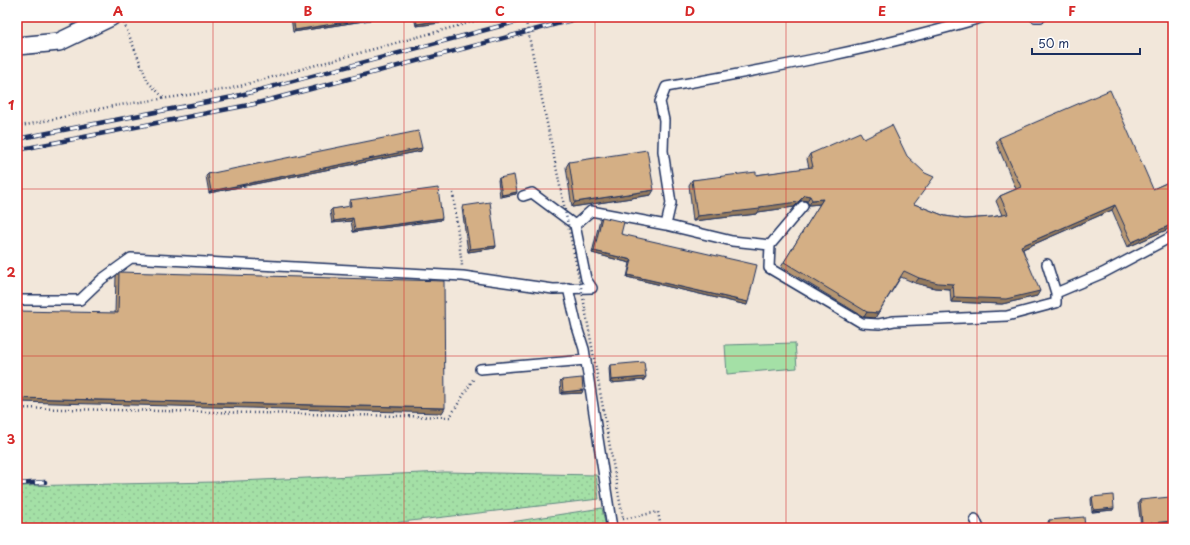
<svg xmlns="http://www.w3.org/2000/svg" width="1190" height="545" font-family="'Playpen Sans',sans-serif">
<defs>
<pattern id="grass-dots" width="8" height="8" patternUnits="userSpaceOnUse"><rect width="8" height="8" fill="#a4e0a6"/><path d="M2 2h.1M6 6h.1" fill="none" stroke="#8dc091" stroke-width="1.8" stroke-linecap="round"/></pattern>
</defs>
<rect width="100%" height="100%" fill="#f2e7da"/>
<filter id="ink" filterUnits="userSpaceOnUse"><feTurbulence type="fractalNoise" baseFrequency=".025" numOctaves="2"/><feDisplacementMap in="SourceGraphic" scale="8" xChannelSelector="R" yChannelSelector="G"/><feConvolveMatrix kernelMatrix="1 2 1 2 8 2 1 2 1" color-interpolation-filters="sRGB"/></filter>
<g filter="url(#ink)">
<path fill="url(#grass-dots)" stroke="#608882" d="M 445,472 L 596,475 L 599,499 L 350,528 L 17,528 L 17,486 L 215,482 Z
M 602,508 L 606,528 L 498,528 L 498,524 Z"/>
<path fill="#a4e0a6" stroke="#608882" d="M 795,343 L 797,368 L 727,374 L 725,345 Z"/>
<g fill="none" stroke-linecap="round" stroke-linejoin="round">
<g stroke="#1b2f5e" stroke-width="12">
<path id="lane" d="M 1035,17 L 1041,17
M 523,196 L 532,193 L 575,225
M 666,225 L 732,241 L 770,245 L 803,206
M 770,245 L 769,268 L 862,323 L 879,324 L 894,321 L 1007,316 L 1056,303 L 1056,293 L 1047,264
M 568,288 L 577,327 L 584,349 L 612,528
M 1056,293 L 1103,273 L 1173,236
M 17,300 L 80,300 L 102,279 L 131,258 L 463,276 L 553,289 L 592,288 L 586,279 L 575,225 L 591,211 L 666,225 L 671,203 L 663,151 L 664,120 L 660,102 L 666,87 C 773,68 880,48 984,17
M 480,369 L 586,360
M 975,519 L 979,528"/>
</g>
<g stroke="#1b2f5e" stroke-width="20">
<path id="street" d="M 17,46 L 59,42 L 111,17"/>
</g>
<path stroke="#1b2f5e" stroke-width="2.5" stroke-dasharray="1 3" stroke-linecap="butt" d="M 124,23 L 148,82 L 164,98
M 17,127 L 113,106 L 229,89 L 490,17
M 453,193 L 462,266
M 17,408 L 450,417 L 474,378
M 623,519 L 658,512 L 661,528"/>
<use href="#lane" stroke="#fff" stroke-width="9"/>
<use href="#street" stroke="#fff" stroke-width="17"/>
<g stroke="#1b2f5e" stroke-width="4.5">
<path id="rail" d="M 17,139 L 233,97 L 534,17
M 17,150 L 254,104 L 583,17
M 17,484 L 45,482"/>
</g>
<use href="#rail" stroke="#fff" stroke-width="3" stroke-dasharray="9" stroke-linecap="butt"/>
<path stroke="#1b2f5e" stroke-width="2.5" stroke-dasharray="1 3" stroke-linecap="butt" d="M 525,17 L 583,297 L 623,519"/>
</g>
<path fill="#b69672" stroke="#1b2f5e" d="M 291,17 L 371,17 L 371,18 L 370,20 L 293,32 Z
M 414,17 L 442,17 L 440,23 L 416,26 Z
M 999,138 L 1153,189 L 1173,180 L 1173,227 L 1128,247 L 1112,210 L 1023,249 L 1037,296 L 1002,304 L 951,302 L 950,289 L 935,288 L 915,283 L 901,277 L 875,318 L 864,317 L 781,267 L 820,204 L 809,205 L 807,201 L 801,200 L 794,207 L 758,212 L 757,214 L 693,221 L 689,185 L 692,180 L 756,175 L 809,168 L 807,159 L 810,154 L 864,139 L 914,204 L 945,216 L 965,219 L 992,217 L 1002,215 L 996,201 L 1000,196 L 1016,189 L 996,142 Z
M 421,151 L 209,193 L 206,176 L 208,174 Z
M 569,162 L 651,195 L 572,207 L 566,167 Z
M 499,178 L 516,194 L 500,197 L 498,180 Z
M 350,200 L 441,220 L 353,232 L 351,221 L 332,223 L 330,211 L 332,209 L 349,207 L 349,202 Z
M 463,206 L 496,246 L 495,248 L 468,252 L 462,208 Z
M 602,217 L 621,234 L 747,305 L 627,277 L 630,263 L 592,253 L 600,219 Z
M 119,272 L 442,413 L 115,313 L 116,276 Z
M 610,365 L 644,380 L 610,383 L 609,368 Z
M 562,380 L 582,393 L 561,394 L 560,382 Z
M 1092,497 L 1113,510 L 1092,512 L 1091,499 Z
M 1140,500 L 1170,505 L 1173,505 L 1173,523 L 1141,526 L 1138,503 Z
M 1049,520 L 1085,528 L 1048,528 L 1048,522 Z"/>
<path fill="#947a5d" stroke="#1b2f5e" d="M 371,18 L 370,20 L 293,32 L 295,30 Z
M 442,20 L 440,23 L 416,26 L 417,24 Z
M 422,148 L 421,151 L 209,193 L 211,191 Z
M 654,190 L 651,195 L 572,207 L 575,202 Z
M 517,192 L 516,194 L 500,197 L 502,195 Z
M 805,195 L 810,196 L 807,201 L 801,200 L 794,207 L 758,212 L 757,214 L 693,221 L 697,216 L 760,207 Z
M 823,199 L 820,204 L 809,205 L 812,200 Z
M 1115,205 L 1112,210 L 1018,251 L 1021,246 Z
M 353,218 L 351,221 L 332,223 L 334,221 Z
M 442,218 L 441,220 L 353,232 L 355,230 Z
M 1173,224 L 1173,227 L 1128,247 L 1132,242 Z
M 496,246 L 495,248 L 468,252 L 470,249 Z
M 594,251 L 632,260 L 630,263 L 592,253 Z
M 628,275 L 748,302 L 747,305 L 627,277 Z
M 919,278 L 953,284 L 950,289 L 935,288 L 915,283 Z
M 1040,291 L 1037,296 L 1002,304 L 951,302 L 954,297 Z
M 867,312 L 878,313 L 875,318 L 864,317 Z
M 646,377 L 644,380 L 610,383 L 611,380 Z
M 583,390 L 582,393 L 561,394 L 563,392 Z
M 17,398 L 445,408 L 442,413 L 17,402 Z
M 1114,508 L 1113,510 L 1092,512 L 1094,510 Z
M 1173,521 L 1173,523 L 1141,526 L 1142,524 Z"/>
<path fill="#d4af85" stroke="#1b2f5e" d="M 293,17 L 371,17 L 371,18 L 295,30 Z
M 416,17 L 442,17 L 442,20 L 417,24 Z
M 1110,90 L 1153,189 L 1173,180 L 1173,224 L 1132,242 L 1115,205 L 1021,246 L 1040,291 L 1006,299 L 954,297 L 953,284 L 938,283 L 919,278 L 904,271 L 878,313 L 867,312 L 784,262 L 823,199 L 812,200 L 810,196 L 805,195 L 798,202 L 760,207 L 760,209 L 697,216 L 692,180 L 756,172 L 756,175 L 813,167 L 810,154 L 860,132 L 864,139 L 892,125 L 907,156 L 925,173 L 934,177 L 914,204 L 945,216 L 965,219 L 992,217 L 1008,214 L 1000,196 L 1021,187 L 999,138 Z
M 418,131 L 422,148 L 211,191 L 208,174 Z
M 647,150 L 654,190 L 575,202 L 569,162 Z
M 514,175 L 517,192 L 502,195 L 499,178 Z
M 438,188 L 442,218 L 355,230 L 353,218 L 334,221 L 332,209 L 351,206 L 350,200 Z
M 490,202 L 496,246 L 470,249 L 463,206 Z
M 602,217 L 624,222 L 621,234 L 757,265 L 748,302 L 628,275 L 632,260 L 594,251 Z
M 119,272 L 444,281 L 445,408 L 17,398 L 17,311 L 118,313 Z
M 644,362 L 646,377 L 611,380 L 610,365 Z
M 582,378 L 583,390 L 563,392 L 562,380 Z
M 1113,495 L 1114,508 L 1094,510 L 1092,497 Z
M 1170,497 L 1170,505 L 1173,505 L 1173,521 L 1142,524 L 1140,500 Z
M 1084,517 L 1085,528 L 1050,528 L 1049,520 Z"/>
</g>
<path fill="none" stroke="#d62828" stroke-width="1" stroke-opacity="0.55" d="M 213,17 L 213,528M 404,17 L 404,528M 595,17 L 595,528M 786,17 L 786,528M 977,17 L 977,528M 17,189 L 1173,189M 17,356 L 1173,356"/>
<rect width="1190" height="545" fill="none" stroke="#fff" stroke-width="44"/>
<path d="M1032 48v6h108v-6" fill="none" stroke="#1b2f5e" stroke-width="2"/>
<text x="1038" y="48" font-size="12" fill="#1b2f5e" stroke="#ffffff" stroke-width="3" paint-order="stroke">50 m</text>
<rect x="22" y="22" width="1146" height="501" fill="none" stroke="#d62828" stroke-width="1.5"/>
<g font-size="13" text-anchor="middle" font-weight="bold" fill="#d62828">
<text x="118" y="16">A</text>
<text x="308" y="16">B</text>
<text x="500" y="16">C</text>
<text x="690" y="16">D</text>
<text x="882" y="16">E</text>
<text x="1072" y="16">F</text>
<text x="11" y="110">1</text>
<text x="11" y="277">2</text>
<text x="11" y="444">3</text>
</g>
</svg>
